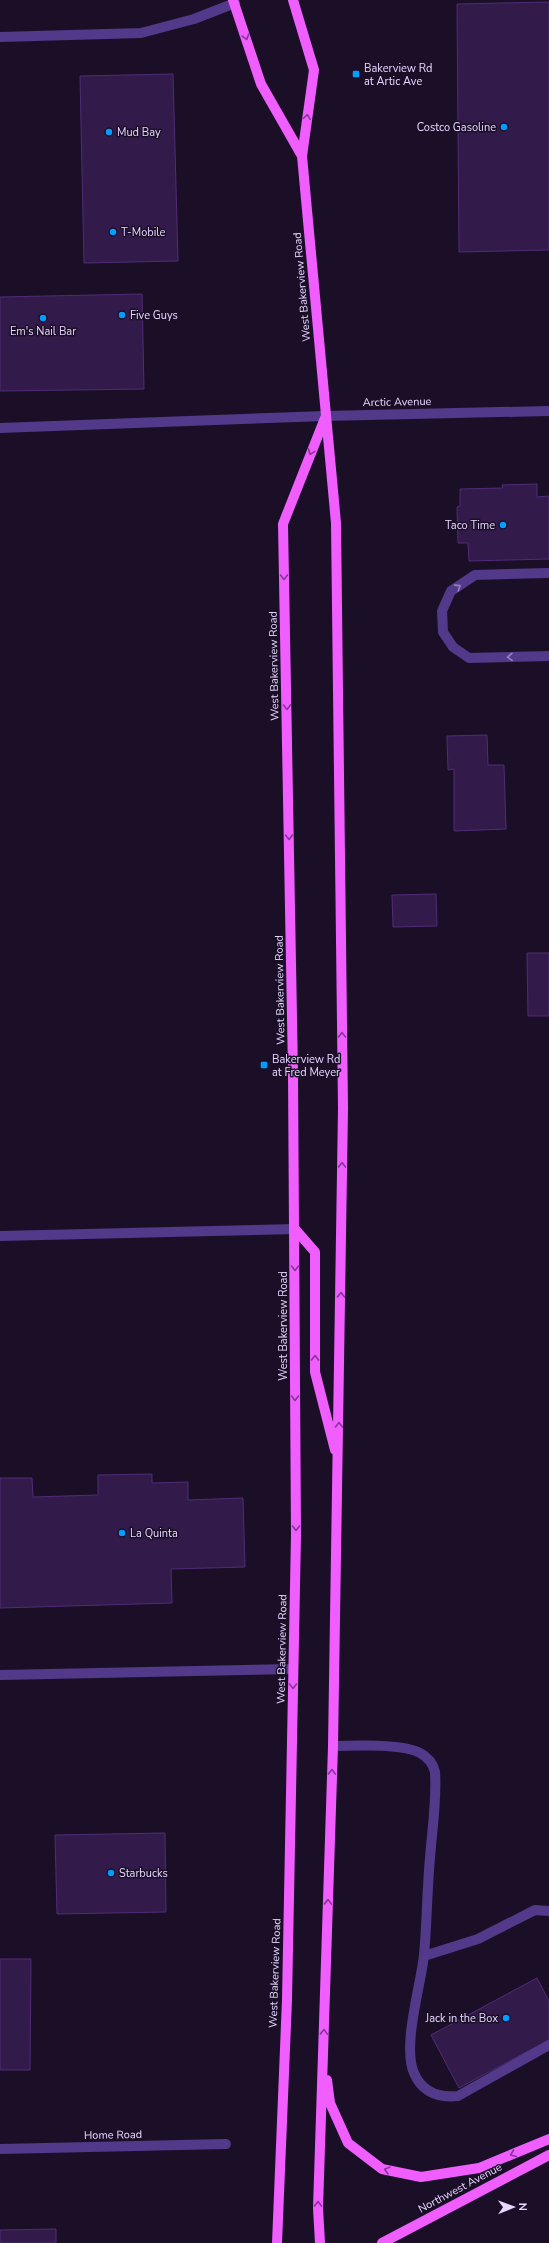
<svg xmlns="http://www.w3.org/2000/svg" width="549" height="2243" font-family="'Nunito Sans',sans-serif">
<rect width="100%" height="100%" fill="#1b0f28"/>
<path fill="#321b4a" stroke="#502c77" d="M 549,2 L 549,250 L 459,252 L 457,4 Z
M 173,74 L 178,261 L 84,263 L 80,76 Z
M 142,294 L 144,389 L 0,391 L 0,297 Z
M 537,484 L 537,497 L 549,496 L 549,559 L 469,561 L 468,543 L 458,543 L 457,507 L 460,506 L 460,489 L 503,488 L 502,485 Z
M 487,735 L 488,765 L 504,765 L 506,829 L 454,831 L 454,769 L 448,770 L 447,736 Z
M 436,894 L 437,926 L 393,927 L 392,895 Z
M 527,953 L 549,953 L 549,1016 L 528,1016 Z
M 152,1474 L 152,1483 L 188,1482 L 188,1500 L 243,1498 L 245,1567 L 171,1569 L 172,1603 L 0,1608 L 0,1478 L 32,1478 L 33,1497 L 98,1495 L 98,1475 Z
M 165,1833 L 166,1912 L 57,1914 L 55,1835 Z
M 0,1959 L 31,1959 L 30,2070 L 0,2070 Z
M 537,1978 L 549,2001 L 549,2040 L 459,2088 L 431,2035 Z
M 56,2229 L 56,2243 L 0,2243 L 0,2230 Z"/>
<g fill="none" stroke-linecap="round" stroke-linejoin="round">
<path stroke="#533989" stroke-width="10" d="M 0,37 L 141,33 L 194,19 L 235,3
M 0,428 L 325,416 L 549,411
M 549,573 L 475,575 L 451,591 L 442,611 L 443,632 L 453,647 L 469,658 L 549,656
M 0,1236 L 295,1229
M 0,1675 L 293,1669
M 333,1746 C 355,1746 402,1743 420,1753 C 428,1757 433,1764 435,1772 C 437,1800 432,1830 430,1858 C 427,1890 427,1923 424,1955 C 421,1985 402,2046 414,2073 C 422,2092 438,2098 458,2096 L 549,2045
M 424,1956 L 478,1939 L 535,1910 L 549,1911
M 0,2149 L 226,2144"/>
<path stroke="#f15eff" stroke-width="10" d="M 233,0 L 261,84 L 302,156
M 293,0 L 314,70 L 302,156 L 336,523 L 343,1108 L 333,1746 L 318,2208 L 320,2243
M 295,1229 L 315,1252 L 315,1372 L 335,1450
M 327,2080 L 330,2103 L 348,2143 L 382,2169 L 421,2177 L 479,2168 L 549,2139
M 277,2243 L 287,2000 L 296,1535 L 293,1073 L 283,524 L 325,418
M 382,2243 L 549,2155"/>
</g>
<defs><path id="oneway-chevron" d="M-2-3.5L2.5 0L-2 3.5" fill="none" stroke-width="1.6" stroke-linecap="round" stroke-linejoin="round"/></defs>
<g stroke="#863694">
<use href="#oneway-chevron" transform="translate(246 37) rotate(72)"/>
<use href="#oneway-chevron" transform="translate(307 117) rotate(-82)"/>
<use href="#oneway-chevron" transform="translate(311 452) rotate(111)"/>
<use href="#oneway-chevron" transform="translate(284 577) rotate(89)"/>
<use href="#oneway-chevron" transform="translate(287 707) rotate(89)"/>
<use href="#oneway-chevron" transform="translate(289 837) rotate(89)"/>
<use href="#oneway-chevron" transform="translate(342 1035) rotate(-91)"/>
<use href="#oneway-chevron" transform="translate(342 1165) rotate(-89)"/>
<use href="#oneway-chevron" transform="translate(295 1268) rotate(90)"/>
<use href="#oneway-chevron" transform="translate(341 1295) rotate(-89)"/>
<use href="#oneway-chevron" transform="translate(315 1358) rotate(-90)"/>
<use href="#oneway-chevron" transform="translate(295 1398) rotate(90)"/>
<use href="#oneway-chevron" transform="translate(339 1425) rotate(-89)"/>
<use href="#oneway-chevron" transform="translate(296 1528) rotate(90)"/>
<use href="#oneway-chevron" transform="translate(293 1686) rotate(90)"/>
<use href="#oneway-chevron" transform="translate(332 1772) rotate(-88)"/>
<use href="#oneway-chevron" transform="translate(328 1902) rotate(-88)"/>
<use href="#oneway-chevron" transform="translate(324 2032) rotate(-88)"/>
<use href="#oneway-chevron" transform="translate(513 2154) rotate(158)"/>
<use href="#oneway-chevron" transform="translate(387 2170) rotate(-165)"/>
<use href="#oneway-chevron" transform="translate(318 2204) rotate(-89)"/>
</g>
<g stroke="#9680be">
<use href="#oneway-chevron" transform="translate(458 587) rotate(-33)"/>
<use href="#oneway-chevron" transform="translate(510 657) rotate(179)"/>
</g>
<g fill="#039dff" stroke="#1b0f28" stroke-width="1.5">
<rect x="352" y="70" width="8" height="8" rx="2"/>
<circle cx="504" cy="127" r="4"/>
<circle cx="109" cy="132" r="4"/>
<circle cx="113" cy="232" r="4"/>
<circle cx="122" cy="315" r="4"/>
<circle cx="43" cy="318" r="4"/>
<circle cx="503" cy="525" r="4"/>
<rect x="260" y="1061" width="8" height="8" rx="2"/>
<circle cx="122" cy="1533" r="4"/>
<circle cx="111" cy="1873" r="4"/>
<circle cx="506" cy="2018" r="4"/>
</g>
<g text-anchor="middle" dominant-baseline="central" stroke-width="3" stroke-linejoin="round" paint-order="stroke">
<g font-size="11" fill="#e7d7ff" stroke="#1b0f28" text-anchor="start">
<text x="364" y="68">Bakerview Rd<tspan x="364" dy="13">at Artic Ave</tspan></text>
<text x="496" y="127" text-anchor="end">Costco Gasoline</text>
<text x="117" y="132">Mud Bay</text>
<text x="121" y="232">T-Mobile</text>
<text x="130" y="315">Five Guys</text>
<text x="43" y="331" text-anchor="middle">Em's Nail Bar</text>
<text x="495" y="525" text-anchor="end">Taco Time</text>
<text x="272" y="1059">Bakerview Rd<tspan x="272" dy="13">at Fred Meyer</tspan></text>
<text x="130" y="1533">La Quinta</text>
<text x="119" y="1873">Starbucks</text>
<text x="498" y="2018" text-anchor="end">Jack in the Box</text>
</g>
<g font-size="11" fill="#e7d7ff" stroke="#1b0f28">
<text transform="translate(302 287) rotate(-95)">West Bakerview Road</text>
<text transform="translate(397 402) rotate(-1)">Arctic Avenue</text>
<text transform="translate(274 666) rotate(-91)">West Bakerview Road</text>
<text transform="translate(280 990) rotate(-91)">West Bakerview Road</text>
<text transform="translate(283 1326) rotate(-90)">West Bakerview Road</text>
<text transform="translate(282 1649) rotate(-89)">West Bakerview Road</text>
<text transform="translate(275 1973) rotate(-88)">West Bakerview Road</text>
<text transform="translate(113 2135) rotate(-1)">Home Road</text>
<text transform="translate(460 2188) rotate(-28)">Northwest Avenue</text>
</g>
</g>
<g transform="translate(513 2207) rotate(89)" stroke="#1b0f28" stroke-width="3" paint-order="stroke">
<path d="M0-3L7 15L0 10L-7 15Z" fill="#e7d7ff"/>
<text y="-6" font-size="11" font-weight="bold" text-anchor="middle" fill="#e7d7ff">N</text>
</g>
</svg>
